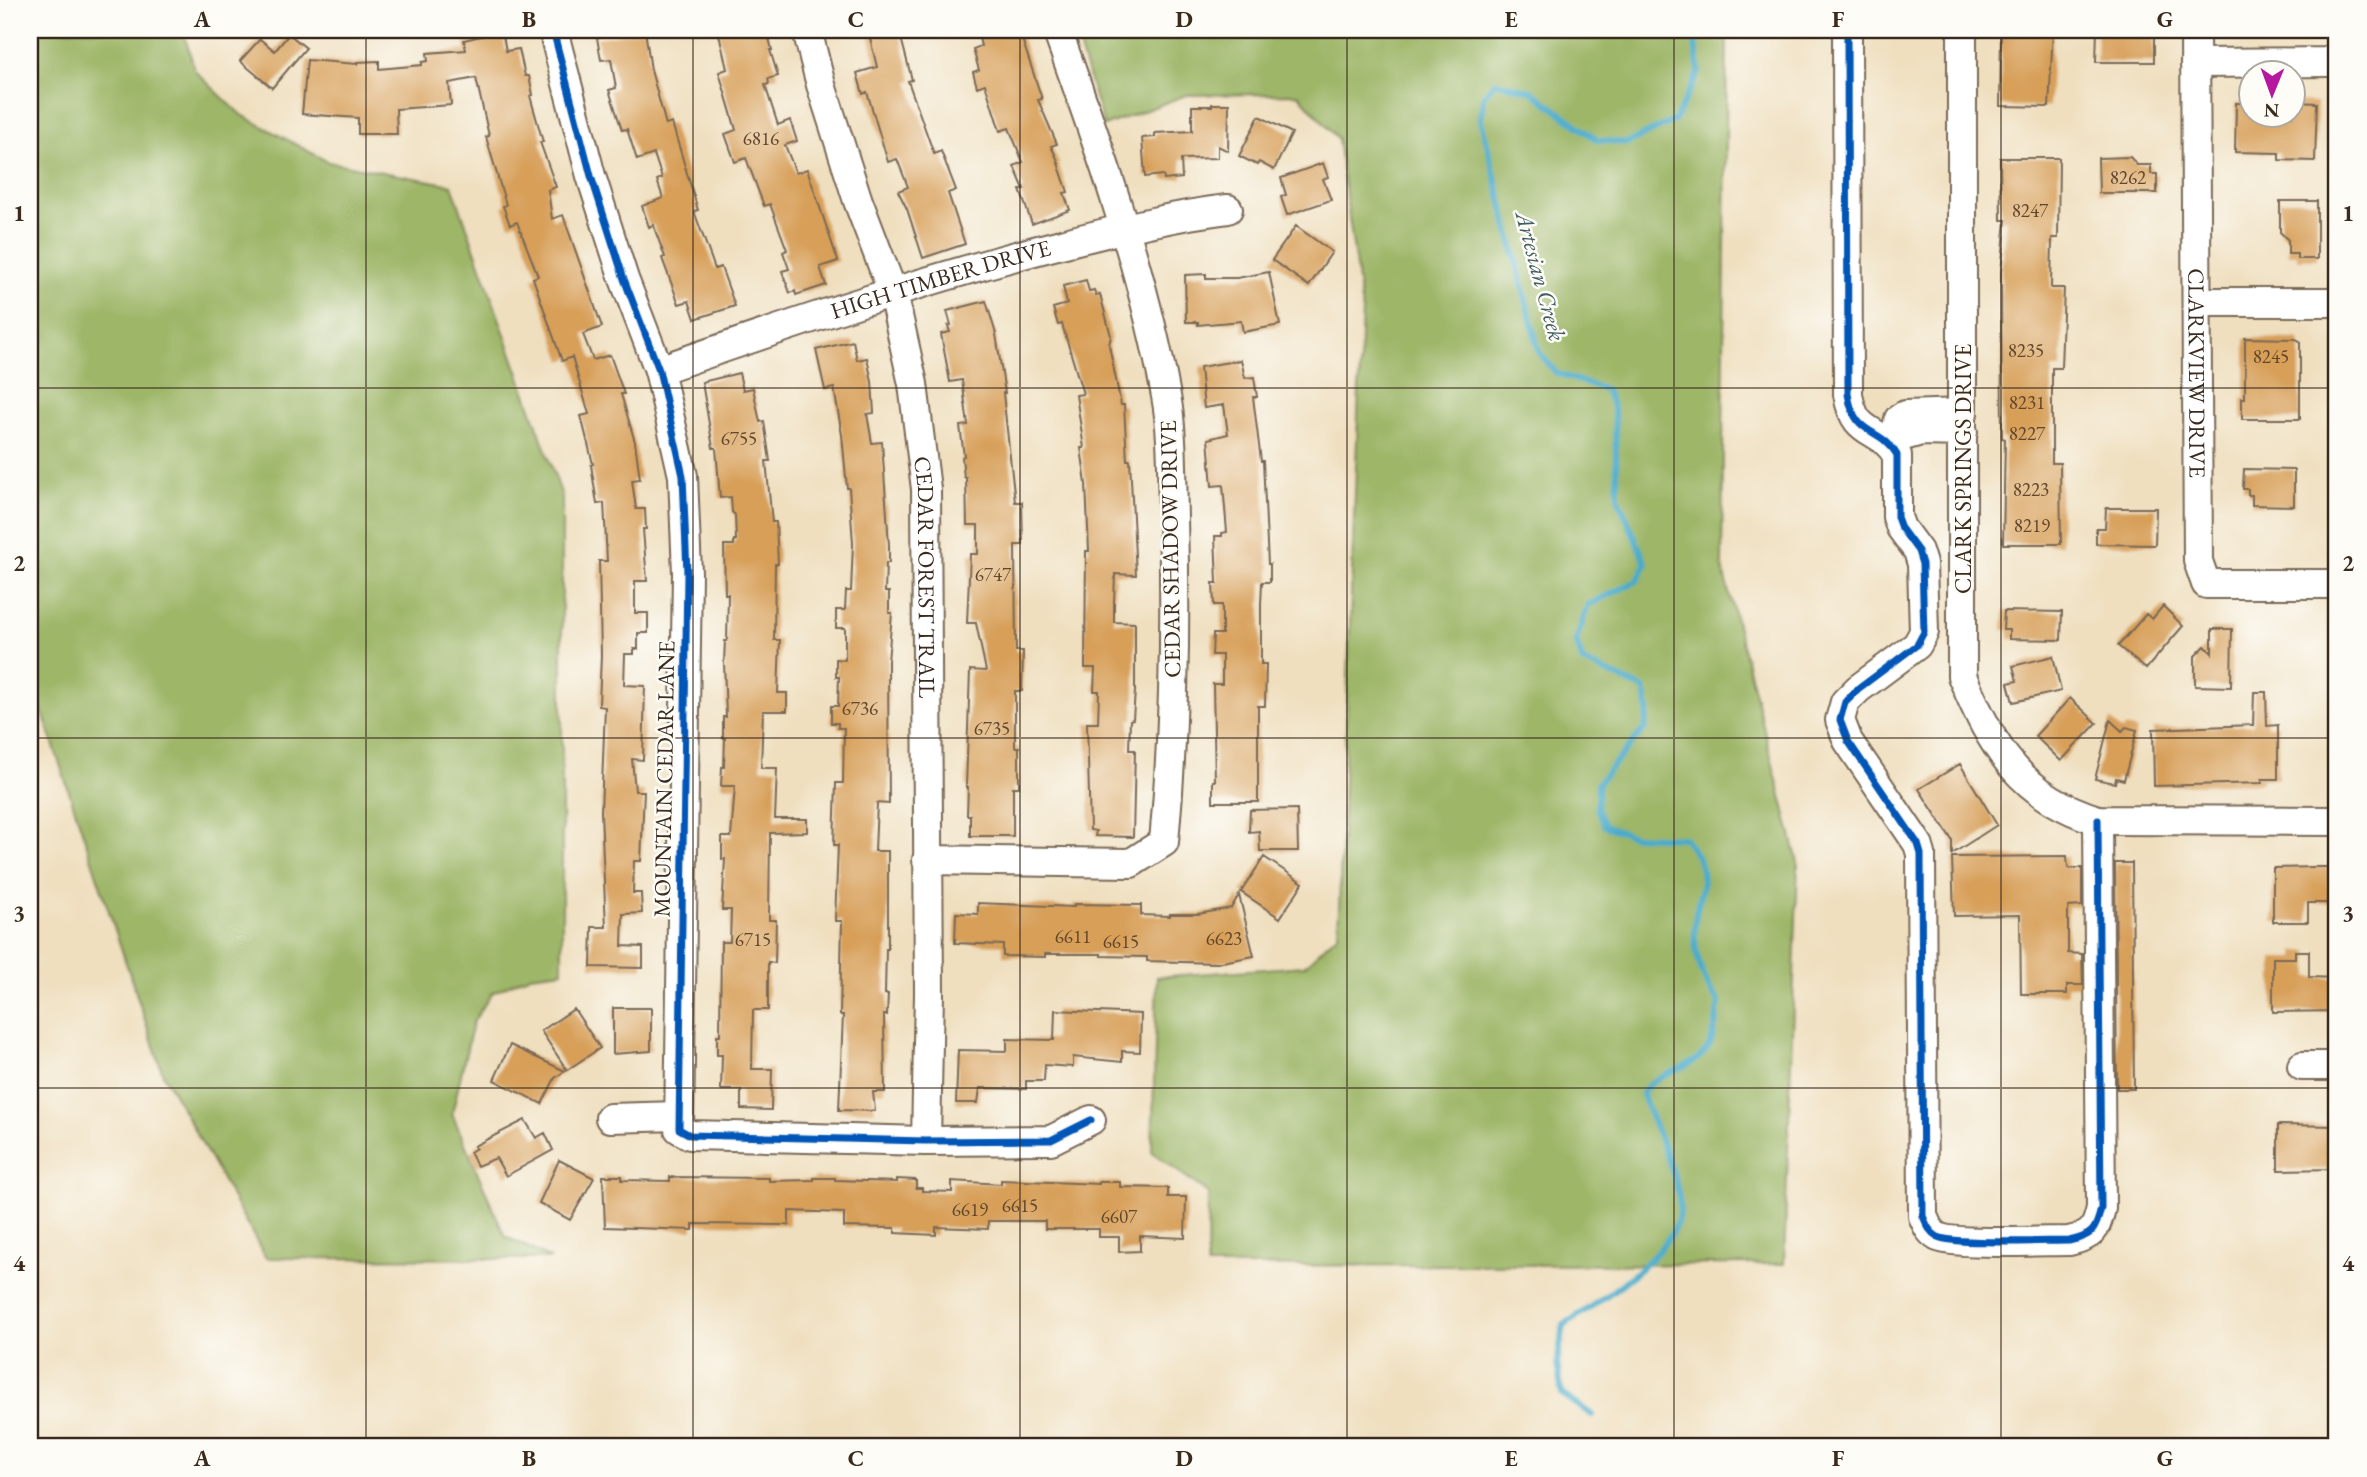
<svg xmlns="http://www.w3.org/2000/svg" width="2367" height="1477" font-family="'EB Garamond',serif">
<rect width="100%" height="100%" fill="#fdfcf7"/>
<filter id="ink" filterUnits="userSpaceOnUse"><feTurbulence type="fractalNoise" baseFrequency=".0143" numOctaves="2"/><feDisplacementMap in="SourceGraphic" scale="14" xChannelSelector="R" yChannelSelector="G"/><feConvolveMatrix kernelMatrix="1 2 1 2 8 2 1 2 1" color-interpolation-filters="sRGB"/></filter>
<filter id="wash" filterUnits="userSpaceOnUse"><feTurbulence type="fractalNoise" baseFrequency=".00686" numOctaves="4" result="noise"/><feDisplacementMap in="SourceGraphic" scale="28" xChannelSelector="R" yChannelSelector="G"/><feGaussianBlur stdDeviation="1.57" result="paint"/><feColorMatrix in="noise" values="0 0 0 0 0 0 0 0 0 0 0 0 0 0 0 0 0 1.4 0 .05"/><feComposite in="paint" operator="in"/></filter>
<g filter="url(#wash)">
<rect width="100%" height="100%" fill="#efdfbf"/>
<path fill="#9db667" stroke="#6c7042" stroke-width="2" d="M 30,30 L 183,30 L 195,71 L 240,114 L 328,162 L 452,185 L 562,496 L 562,971 L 530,975 L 492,993 L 473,1022 L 452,1114 L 505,1236 L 551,1259 L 266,1258 L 163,1074 L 30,674 Z
M 1074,30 L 1727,30 L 1722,566 L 1798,862 L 1784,1264 L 1207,1266 L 1208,1193 L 1152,1152 L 1157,977 L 1304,966 L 1338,934 L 1362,310 L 1338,139 L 1298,94 L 1186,95 L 1104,126 Z"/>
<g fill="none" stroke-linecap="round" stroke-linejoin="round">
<path stroke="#4aabca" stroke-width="6" d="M 1592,1415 L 1562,1394 L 1557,1363 L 1564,1325 C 1596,1303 1683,1249 1680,1205 C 1678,1175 1653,1124 1642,1093 C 1659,1069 1691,1074 1709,1046 C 1716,1035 1716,1015 1719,1002 C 1700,979 1691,944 1696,914 C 1699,897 1706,885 1701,866 C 1699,856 1690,846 1684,838 L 1633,836 L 1604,826 L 1597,808 L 1598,783 L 1645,728 L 1648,708 L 1644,689 L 1583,662 L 1576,641 L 1588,605 L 1637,581 L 1646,564 L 1618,498 L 1614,410 L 1606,390 L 1556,373 L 1539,352 L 1481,120 L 1483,97 L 1495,82 L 1531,91 L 1597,140 L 1627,143 L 1675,120 L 1699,72 L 1695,43 L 1685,30"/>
</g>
<g id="blocks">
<path fill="#d79f59" d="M 645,30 L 651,70 L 666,125 L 672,123 L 698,210 L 694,211 L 715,269 L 721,267 L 735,306 L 695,319 L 689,301 L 679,304 L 662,258 L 665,257 L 653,225 L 649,227 L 642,206 L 663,198 L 657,180 L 662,178 L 654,154 L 637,160 L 627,129 L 622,130 L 609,90 L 616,88 L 611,59 L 601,60 L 597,38 Z
M 718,30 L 767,30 L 772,50 L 770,50 L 778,76 L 768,79 L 769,84 L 765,85 L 778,125 L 790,120 L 797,141 L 785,145 L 796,173 L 807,169 L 838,261 L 820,267 L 826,285 L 796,295 L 795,291 L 790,293 L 782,271 L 789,269 L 783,252 L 787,250 L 770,204 L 764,206 L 746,158 L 735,162 L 725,134 L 736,130 L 719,72 L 727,69 Z
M 868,30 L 899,30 L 912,80 L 908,81 L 934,154 L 941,151 L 956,190 L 948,193 L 965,244 L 923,258 L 907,209 L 898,191 L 908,187 L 897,159 L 888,162 L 867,92 L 863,94 L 857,73 L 877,67 Z
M 977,30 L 1019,30 L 1042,99 L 1038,100 L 1057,144 L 1051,146 L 1059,163 L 1058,163 L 1068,192 L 1064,193 L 1070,210 L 1032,224 L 1020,190 L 1024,189 L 1014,166 L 1023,162 L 1009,128 L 1000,131 L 985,84 L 977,87 L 973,72 L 979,70 L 973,49 L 981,46 Z
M 2001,30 L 2053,30 L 2049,107 L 2000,106 Z
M 2097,30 L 2154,30 L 2154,62 L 2096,62 Z
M 502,31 L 506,51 L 519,49 L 525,76 L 529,76 L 533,95 L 530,96 L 543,142 L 540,142 L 556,187 L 548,190 L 552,219 L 563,215 L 602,327 L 583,334 L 593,360 L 610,355 L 624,394 L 621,394 L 635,442 L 640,479 L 632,480 L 636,509 L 645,509 L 646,529 L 643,529 L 647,581 L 635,581 L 635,613 L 648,613 L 648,633 L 638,633 L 638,649 L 634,649 L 634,654 L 625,654 L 624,685 L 645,686 L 643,760 L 632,759 L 635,791 L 644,791 L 641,861 L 634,861 L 633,893 L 641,893 L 642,913 L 623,914 L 622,946 L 643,947 L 643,968 L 591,967 L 592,927 L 606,927 L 601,812 L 605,707 L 599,706 L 601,655 L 599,561 L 607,561 L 604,503 L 597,504 L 591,465 L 593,464 L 581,416 L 589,414 L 572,357 L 562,361 L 533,278 L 538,276 L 517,222 L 510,225 L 503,206 L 506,205 L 486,137 L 489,136 L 476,78 L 449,83 L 451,105 L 396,109 L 397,134 L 358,134 L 358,118 L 302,114 L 307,60 L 357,64 L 357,62 L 379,61 L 379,69 L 422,65 L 422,62 L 428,61 L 427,53 L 466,50 L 464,40 Z
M 289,34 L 306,48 L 272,88 L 240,61 L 260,39 L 275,51 Z
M 2297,102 L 2317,103 L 2315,161 L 2279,160 L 2279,153 L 2235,152 L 2236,103 L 2251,103 L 2251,116 L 2293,116 L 2293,107 L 2296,107 Z
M 1212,104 L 1229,104 L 1228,151 L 1218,146 L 1218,158 L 1181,159 L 1182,178 L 1164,180 L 1163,175 L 1145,177 L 1142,138 L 1155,137 L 1155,133 L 1192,131 L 1192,106 L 1212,106 Z
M 1259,116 L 1292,133 L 1274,170 L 1259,162 L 1257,165 L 1239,156 Z
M 2130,157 L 2137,165 L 2151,165 L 2151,174 L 2157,174 L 2157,193 L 2099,193 L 2098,158 Z
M 2000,158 L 2059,158 L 2058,238 L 2052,238 L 2051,288 L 2064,288 L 2061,368 L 2052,368 L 2052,463 L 2060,463 L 2061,544 L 2003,544 L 2005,439 L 2002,438 L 2001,272 L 2006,220 L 2001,220 Z
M 1323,163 L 1328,177 L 1323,179 L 1331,200 L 1287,215 L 1281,197 L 1286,195 L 1281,178 Z
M 2280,201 L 2317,201 L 2317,259 L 2297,259 L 2297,254 L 2288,254 L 2288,240 L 2280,232 Z
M 1296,226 L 1332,252 L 1309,286 L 1272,260 Z
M 1269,272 L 1280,325 L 1243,332 L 1241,321 L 1198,325 L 1198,322 L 1186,322 L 1185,275 L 1206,274 L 1206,278 L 1237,278 Z
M 1086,280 L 1089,291 L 1094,290 L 1096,295 L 1100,294 L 1111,336 L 1109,345 L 1121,405 L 1124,405 L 1127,460 L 1130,460 L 1136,575 L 1115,574 L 1114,603 L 1114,622 L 1135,623 L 1135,691 L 1133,719 L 1130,720 L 1129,750 L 1135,750 L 1133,837 L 1095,836 L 1096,831 L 1090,830 L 1087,723 L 1098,723 L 1099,691 L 1094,691 L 1095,668 L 1085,668 L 1086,551 L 1089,551 L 1086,484 L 1081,448 L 1084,448 L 1076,395 L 1083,394 L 1062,324 L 1058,325 L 1053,308 L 1067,304 L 1063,286 Z
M 986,301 L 996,334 L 1005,393 L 1003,393 L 1015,502 L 1022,502 L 1023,545 L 1015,545 L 1016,651 L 1023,651 L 1022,691 L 1015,691 L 1015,747 L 1019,747 L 1019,787 L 1013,787 L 1013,836 L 970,836 L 970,815 L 967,815 L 968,787 L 966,787 L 970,670 L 986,671 L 976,623 L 967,623 L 970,554 L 978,554 L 978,525 L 967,525 L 966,477 L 964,477 L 962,457 L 964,456 L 960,426 L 968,425 L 962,380 L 950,382 L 941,334 L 950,332 L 948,326 L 951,325 L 947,311 Z
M 2245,338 L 2296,339 L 2300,341 L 2300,419 L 2242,419 L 2242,398 L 2245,398 Z
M 853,341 L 857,360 L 867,358 L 872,382 L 874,413 L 867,414 L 872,443 L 882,442 L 889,545 L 889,563 L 886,563 L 885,592 L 889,592 L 889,613 L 892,613 L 888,662 L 889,804 L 877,803 L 875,851 L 888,851 L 888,949 L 886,949 L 885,994 L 888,994 L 887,1015 L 884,1015 L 885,1092 L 873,1092 L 875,1111 L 839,1110 L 843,1015 L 840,1015 L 842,921 L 835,921 L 838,845 L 834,845 L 836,783 L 843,783 L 844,728 L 838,728 L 838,723 L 831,723 L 831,706 L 838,706 L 839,677 L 836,677 L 836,659 L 845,660 L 845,628 L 836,628 L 836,610 L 845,610 L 846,591 L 851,591 L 853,543 L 849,488 L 847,488 L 842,435 L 834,388 L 825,390 L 816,350 Z
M 1241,360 L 1245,378 L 1254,377 L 1257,397 L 1253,397 L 1261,461 L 1263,461 L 1268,564 L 1270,564 L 1270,582 L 1262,582 L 1261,605 L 1261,664 L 1266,664 L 1265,706 L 1258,706 L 1258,802 L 1213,802 L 1213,781 L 1215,781 L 1213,684 L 1222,684 L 1222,655 L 1212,655 L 1213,634 L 1222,634 L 1222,605 L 1214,605 L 1213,583 L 1217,583 L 1215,536 L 1222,536 L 1222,533 L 1227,532 L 1223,485 L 1212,486 L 1208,439 L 1228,434 L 1224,405 L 1204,408 L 1200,367 Z
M 739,373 L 743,390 L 753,388 L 760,422 L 764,421 L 770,461 L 766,461 L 772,522 L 776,522 L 778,564 L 775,564 L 774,640 L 780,640 L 778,693 L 787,693 L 787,711 L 763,711 L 761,768 L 777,768 L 775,819 L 807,819 L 807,832 L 770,833 L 769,920 L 776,920 L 775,963 L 768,962 L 768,1010 L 753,1010 L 752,1069 L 772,1069 L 771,1110 L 741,1109 L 741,1090 L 721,1090 L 722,1055 L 717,1055 L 717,1035 L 720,1035 L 721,942 L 730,942 L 731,910 L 722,910 L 725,859 L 722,859 L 722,837 L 731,837 L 735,786 L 721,786 L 722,767 L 724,767 L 725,738 L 723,738 L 723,717 L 726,717 L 724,662 L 725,641 L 727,641 L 728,594 L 725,594 L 724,545 L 734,545 L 734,540 L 736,540 L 735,515 L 732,512 L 731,497 L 720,498 L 716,448 L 713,448 L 702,382 Z
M 2244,469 L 2294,470 L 2294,506 L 2252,505 L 2252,495 L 2248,495 L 2248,489 L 2243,489 Z
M 2106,508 L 2156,508 L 2155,545 L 2096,544 L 2096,528 L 2105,528 Z
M 2163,606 L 2183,626 L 2146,669 L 2118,646 L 2146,614 L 2152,619 Z
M 2004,611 L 2062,612 L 2061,640 L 2009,639 L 2009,630 L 2003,630 Z
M 2212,629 L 2232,629 L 2231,687 L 2195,686 L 2195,656 L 2205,646 L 2212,653 Z
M 2053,656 L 2061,691 L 2013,702 L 2008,683 L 2017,681 L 2013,666 Z
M 2254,692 L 2266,692 L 2267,726 L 2278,725 L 2278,779 L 2262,779 L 2262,783 L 2154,786 L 2153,729 L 2253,725 Z
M 2070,698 L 2097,723 L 2061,761 L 2035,736 Z
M 2110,720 L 2122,731 L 2126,727 L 2137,730 L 2124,780 L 2116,778 L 2115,783 L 2095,779 Z
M 1960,764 L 1997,825 L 1952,854 L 1952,840 L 1919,789 Z
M 1297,809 L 1298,851 L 1260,851 L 1259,831 L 1249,832 L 1250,810 Z
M 2067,856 L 2068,868 L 2082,868 L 2082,906 L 2068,907 L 2068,953 L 2082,954 L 2083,985 L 2067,985 L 2067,994 L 2021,994 L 2020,915 L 1954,916 L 1952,857 Z
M 1264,857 L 1303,883 L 1280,918 L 1241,892 Z
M 2115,863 L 2132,863 L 2134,1089 L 2117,1089 Z
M 2315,867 L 2337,867 L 2337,903 L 2308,903 L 2308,922 L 2273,922 L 2273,868 Z
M 1239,895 L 1254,956 L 1217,963 L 1147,961 L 1147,957 L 1101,956 L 1101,954 L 1045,954 L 1045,957 L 1003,956 L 1003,945 L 955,943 L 956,913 L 978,914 L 978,903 L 1074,907 L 1074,904 L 1141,905 L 1141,915 L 1170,916 L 1170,914 L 1198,914 L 1231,908 Z
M 2295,951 L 2309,951 L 2309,977 L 2337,978 L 2337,1011 L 2273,1012 L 2273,958 L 2295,958 Z
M 613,1008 L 651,1008 L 651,1051 L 613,1054 Z
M 574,1009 L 600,1048 L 567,1070 L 541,1031 Z
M 1055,1010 L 1141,1014 L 1140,1052 L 1122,1051 L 1122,1062 L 1073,1057 L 1073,1067 L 1045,1065 L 1044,1081 L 1026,1081 L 1026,1089 L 980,1088 L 978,1103 L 956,1103 L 958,1050 L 1007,1051 L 1007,1039 L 1054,1040 Z
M 510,1045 L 565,1071 L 555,1078 L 542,1104 L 494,1080 Z
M 525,1120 L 536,1138 L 545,1133 L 553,1150 L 506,1176 L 496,1158 L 477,1166 L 470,1152 L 476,1148 L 474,1146 Z
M 2278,1125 L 2337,1126 L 2337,1169 L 2278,1170 Z
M 559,1160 L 594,1178 L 570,1220 L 539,1203 Z
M 603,1176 L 622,1176 L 622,1180 L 670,1181 L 670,1177 L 769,1178 L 769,1181 L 814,1180 L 814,1178 L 835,1178 L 835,1180 L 897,1182 L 897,1179 L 916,1180 L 916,1188 L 922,1188 L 922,1191 L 952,1192 L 952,1181 L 1001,1184 L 1001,1180 L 1099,1184 L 1099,1182 L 1120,1182 L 1120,1187 L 1168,1188 L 1168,1197 L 1186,1197 L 1185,1238 L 1140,1236 L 1140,1251 L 1119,1252 L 1119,1237 L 1099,1237 L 1099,1229 L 1045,1229 L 1045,1221 L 988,1221 L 988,1229 L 936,1227 L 936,1235 L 895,1233 L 895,1228 L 844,1227 L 844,1213 L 789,1211 L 789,1225 L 693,1224 L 693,1230 L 605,1227 Z"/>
</g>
</g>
<g filter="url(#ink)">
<use href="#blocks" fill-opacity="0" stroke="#7a6956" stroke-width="2"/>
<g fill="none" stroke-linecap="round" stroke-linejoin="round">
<g stroke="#7a6956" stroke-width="32">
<g id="minor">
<path d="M 553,30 L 591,176 L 624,279 L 659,370 L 683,476 L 687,573 L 679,1129 L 690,1135 L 926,1141 L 1051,1140 L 1091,1120"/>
<path id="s1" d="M 807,30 L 821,85 L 858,201 L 893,293 L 913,384 L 926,489 L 929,993 L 926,1141"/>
<path d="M 1847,30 L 1848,394 C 1855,439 1878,424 1897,455 L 1897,517 L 1901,528 L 1918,551 L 1922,564 L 1924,632 L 1917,645 L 1858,689 L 1845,702 L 1840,720 L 1848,741 L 1918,844 L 1921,854 L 1923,1216 C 1927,1225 1929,1232 1938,1237 C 1954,1245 2045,1241 2069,1241 C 2092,1236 2096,1231 2101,1208 L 2098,820"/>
<path d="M 1962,30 L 1962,676 C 1991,746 2021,797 2098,820 L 2337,821"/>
<path id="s2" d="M 2195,30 L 2198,561 L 2206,584 L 2337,584"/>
<path d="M 2195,63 L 2328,62 L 2337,56"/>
<path d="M 2197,302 L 2337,302"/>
<path id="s3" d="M 659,370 C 792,324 925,279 1061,244 C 1117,230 1171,216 1228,209"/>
<path d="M 1963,432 L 1921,431 L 1907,435 L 1896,432 L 1899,419 L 1905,415 L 1963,413"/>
<path d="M 927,860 L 1131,863 L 1164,842 C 1174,734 1176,626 1173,518 C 1172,481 1173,432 1166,396 C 1143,271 1100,149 1057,30"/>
<path d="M 2302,1066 L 2337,1066"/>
<path d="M 610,1118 L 678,1116"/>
</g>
</g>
<use href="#minor" stroke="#fff" stroke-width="28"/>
<g stroke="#fdfcf7" stroke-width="11">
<path id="cycleway" d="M 553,30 L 591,176 L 624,279 L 659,370 L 683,476 L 687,573 L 679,1129 L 690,1135 L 926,1141 L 1051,1140 L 1091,1120
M 1847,30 L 1848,394 C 1855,439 1878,424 1897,455 L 1897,517 L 1901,528 L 1918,551 L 1922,564 L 1924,632 L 1917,645 L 1858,689 L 1845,702 L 1840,720 L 1848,741 L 1918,844 L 1921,854 L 1923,1216 C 1927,1225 1929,1232 1938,1237 C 1954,1245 2045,1241 2069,1241 C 2092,1236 2096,1231 2101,1208 L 2098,820"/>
</g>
<use href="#cycleway" stroke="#0057b8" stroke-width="7"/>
</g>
</g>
<path fill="none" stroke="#3b2a1e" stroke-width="2" stroke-opacity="0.55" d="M 366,30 L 366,1447M 693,30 L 693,1447M 1020,30 L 1020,1447M 1347,30 L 1347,1447M 1674,30 L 1674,1447M 2001,30 L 2001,1447M 30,388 L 2337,388M 30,738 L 2337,738M 30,1088 L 2337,1088"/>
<g text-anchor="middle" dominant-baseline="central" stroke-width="5" stroke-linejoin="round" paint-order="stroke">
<g font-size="19" fill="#62472d">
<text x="761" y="138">6816</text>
<text x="2128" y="177">8262</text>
<text x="2030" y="210">8247</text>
<text x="2026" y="350">8235</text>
<text x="2271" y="356">8245</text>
<text x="2027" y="402">8231</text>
<text x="2027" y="433">8227</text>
<text x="739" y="438">6755</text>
<text x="2031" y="489">8223</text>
<text x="2032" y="525">8219</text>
<text x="993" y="574">6747</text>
<text x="860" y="708">6736</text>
<text x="992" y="728">6735</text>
<text x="1073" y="936">6611</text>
<text x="1224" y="938">6623</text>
<text x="753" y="939">6715</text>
<text x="1121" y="941">6615</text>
<text x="1020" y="1205">6615</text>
<text x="970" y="1209">6619</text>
<text x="1119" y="1216">6607</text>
</g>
<g font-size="23" fill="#3b2a1e" stroke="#fdfcf7">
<text stroke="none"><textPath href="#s3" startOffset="296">HIGH TIMBER DRIVE</textPath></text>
<text stroke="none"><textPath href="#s2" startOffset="343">CLARKVIEW DRIVE</textPath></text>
<text transform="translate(1963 469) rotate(-90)">CLARK SPRINGS DRIVE</text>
<text transform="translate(1170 549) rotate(-91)">CEDAR SHADOW DRIVE</text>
<text stroke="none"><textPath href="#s1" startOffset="564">CEDAR FOREST TRAIL</textPath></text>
<text transform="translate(664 779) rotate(-89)">MOUNTAIN CEDAR LANE</text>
</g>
<g font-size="24" font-style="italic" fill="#415e63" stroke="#fdfcf7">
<text transform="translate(1541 276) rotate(75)">Artesian Creek</text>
</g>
</g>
<rect width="2367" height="1477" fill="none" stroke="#fdfcf7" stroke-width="77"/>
<g transform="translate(2272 94) rotate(181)"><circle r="33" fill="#fdfcf7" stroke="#afa8a0" stroke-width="2"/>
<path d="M0-5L12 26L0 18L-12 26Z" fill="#b5179e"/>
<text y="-10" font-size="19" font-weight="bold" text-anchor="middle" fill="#3b2a1e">N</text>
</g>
<rect x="38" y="38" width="2290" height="1400" fill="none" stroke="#3b2a1e" stroke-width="2.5"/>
<g font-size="23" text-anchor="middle" font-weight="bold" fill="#3b2a1e">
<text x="202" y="27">A</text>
<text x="529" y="27">B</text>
<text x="856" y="27">C</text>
<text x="1184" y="27">D</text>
<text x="1511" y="27">E</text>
<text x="1838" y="27">F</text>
<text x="2165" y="27">G</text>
<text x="19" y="221">1</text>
<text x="2348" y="221">1</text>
<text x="19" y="571">2</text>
<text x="2348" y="571">2</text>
<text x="19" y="921">3</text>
<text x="2348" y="921">3</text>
<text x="19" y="1271">4</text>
<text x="2348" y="1271">4</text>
<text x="202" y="1466">A</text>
<text x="529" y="1466">B</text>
<text x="856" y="1466">C</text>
<text x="1184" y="1466">D</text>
<text x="1511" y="1466">E</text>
<text x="1838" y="1466">F</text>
<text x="2165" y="1466">G</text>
</g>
</svg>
